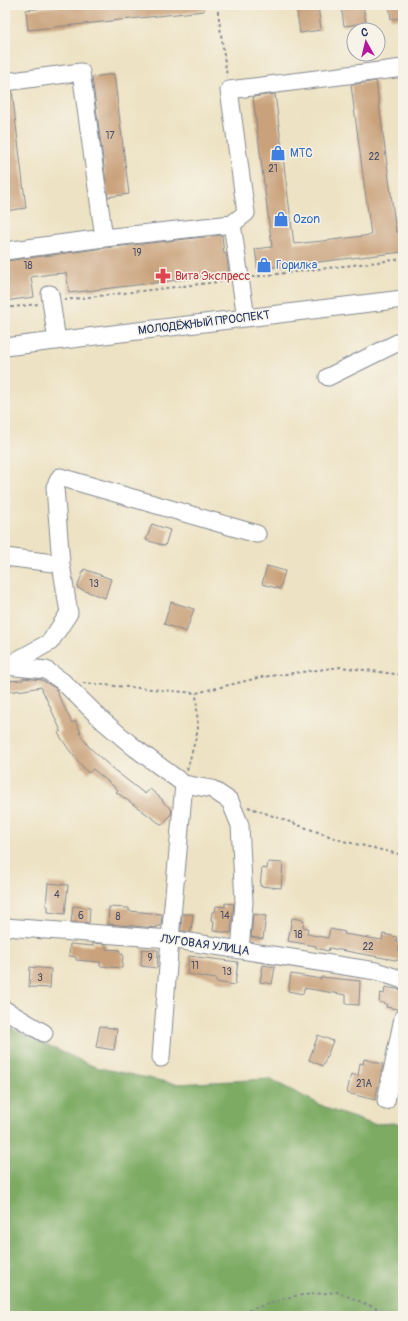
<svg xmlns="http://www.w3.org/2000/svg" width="408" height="1321" font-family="Pangolin,sans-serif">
<rect width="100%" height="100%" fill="#f7f3e8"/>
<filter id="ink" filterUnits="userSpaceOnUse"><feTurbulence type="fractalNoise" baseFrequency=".025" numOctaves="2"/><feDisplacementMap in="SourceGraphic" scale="8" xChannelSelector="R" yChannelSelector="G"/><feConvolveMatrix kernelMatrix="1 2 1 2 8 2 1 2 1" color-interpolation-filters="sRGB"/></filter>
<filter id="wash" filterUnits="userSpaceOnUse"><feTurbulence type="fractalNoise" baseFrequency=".012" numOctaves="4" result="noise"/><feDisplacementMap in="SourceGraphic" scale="16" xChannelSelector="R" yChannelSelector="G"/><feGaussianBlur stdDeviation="0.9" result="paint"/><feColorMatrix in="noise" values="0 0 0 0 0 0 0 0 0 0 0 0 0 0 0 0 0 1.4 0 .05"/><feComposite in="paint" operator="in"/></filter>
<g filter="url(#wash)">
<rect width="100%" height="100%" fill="#ede2c3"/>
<path fill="#7dab64" stroke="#4c6d61" d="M 5,1026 L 95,1067 L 176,1084 L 269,1079 L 331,1110 L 372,1124 L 396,1123 L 403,1124 L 403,1316 L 5,1316 Z"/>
<g id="blocks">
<path fill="#c9a17a" d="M 68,5 L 204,5 L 204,11 L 28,30 L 26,10 Z
M 296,5 L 318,5 L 321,30 L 300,33 Z
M 341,5 L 363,5 L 366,23 L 344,26 Z
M 389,5 L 403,5 L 403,18 L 391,19 Z
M 114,74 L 129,194 L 108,197 L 92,77 Z
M 376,81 L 396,232 L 403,231 L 403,252 L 258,269 L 255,249 L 272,247 L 253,97 L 275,94 L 294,244 L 332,240 L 371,235 L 351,85 Z
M 12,91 L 26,208 L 5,211 L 5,92 Z
M 222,235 L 224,254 L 226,253 L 229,274 L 69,293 L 66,273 L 51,274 L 31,277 L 34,297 L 5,301 L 5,261 L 105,248 Z
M 152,524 L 170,530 L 165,546 L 146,540 Z
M 267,566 L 285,571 L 280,589 L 262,584 Z
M 84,569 L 111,579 L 105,598 L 77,588 Z
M 171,602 L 194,609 L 186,632 L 164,624 Z
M 23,678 L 42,680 L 55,688 L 72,723 L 75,721 L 81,732 L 79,733 L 89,747 L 113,769 L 145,794 L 150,789 L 163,800 L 162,801 L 172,810 L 171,814 L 162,825 L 116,792 L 118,790 L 93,769 L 88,773 L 69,750 L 58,733 L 61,731 L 41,687 L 24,690 L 5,692 L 5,681 L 23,680 Z
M 268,862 L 283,863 L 281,888 L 260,886 L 262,868 L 267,869 Z
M 48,883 L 68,885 L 65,914 L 48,912 L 48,906 L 46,906 Z
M 225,903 L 234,904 L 231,933 L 213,931 L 214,921 L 211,920 L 212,912 L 215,912 L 216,906 L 225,907 Z
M 73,906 L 90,908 L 89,923 L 71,922 Z
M 109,907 L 129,908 L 129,911 L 162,914 L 161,926 L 157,926 L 157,928 L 108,924 Z
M 182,914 L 193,914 L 191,932 L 181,931 Z
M 253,914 L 266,916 L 263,939 L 251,937 Z
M 292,918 L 304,920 L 303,927 L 308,928 L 307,934 L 328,938 L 330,929 L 345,932 L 344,934 L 382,940 L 383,934 L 397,937 L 396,942 L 400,943 L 398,951 L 402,952 L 401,961 L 329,948 L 328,951 L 316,948 L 316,946 L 288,941 Z
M 93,943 L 106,944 L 106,949 L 120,950 L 119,954 L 123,954 L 122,968 L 100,966 L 100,962 L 76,960 L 76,957 L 69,956 L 70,944 L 93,946 Z
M 142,949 L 158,950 L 157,968 L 141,966 Z
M 189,956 L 238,962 L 235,985 L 216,982 L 216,979 L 187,974 Z
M 263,965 L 275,967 L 272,984 L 260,982 Z
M 30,967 L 51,969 L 50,988 L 29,987 Z
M 291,974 L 321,979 L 321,977 L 360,981 L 359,1005 L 346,1004 L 346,995 L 304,988 L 303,994 L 288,991 Z
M 385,987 L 402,990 L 398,1009 L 386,1007 L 387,1004 L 379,1002 L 380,993 L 384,994 Z
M 100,1026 L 117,1029 L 114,1050 L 96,1047 Z
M 318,1035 L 333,1041 L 323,1066 L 309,1060 Z
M 364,1059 L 383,1064 L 375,1100 L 347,1093 L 351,1074 L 358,1076 L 360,1063 L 363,1064 Z"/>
</g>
</g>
<g filter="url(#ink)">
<use href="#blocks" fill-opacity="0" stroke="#848890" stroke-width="1"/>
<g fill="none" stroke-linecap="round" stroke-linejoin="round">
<g stroke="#848890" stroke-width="19">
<path id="minor" d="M 5,82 L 81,72 L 104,238
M 232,224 L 246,318
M 5,251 L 104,238 L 232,224 L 246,213 L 229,90 L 403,68
M 50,294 L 57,341
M 5,347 L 403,299
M 328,377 L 403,340
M 5,557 L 61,564
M 5,666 L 46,670 L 62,681 L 103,721 L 135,748 L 184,784 L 170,939 L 161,1058
M 7,666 L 50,642 L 69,613 L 61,564 L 55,487 L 60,477 L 257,534
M 184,784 L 212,789 L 230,801 L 240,825 L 244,902 L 240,950
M 5,927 L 170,939 L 376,971 L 403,980
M 5,1010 L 44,1033
M 386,1101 L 403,1018"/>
</g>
<path stroke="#848890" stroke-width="2" stroke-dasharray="3 3" stroke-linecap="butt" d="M 217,5 L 227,77
M 252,277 L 403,259
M 64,300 L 226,281
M 5,308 L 38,304
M 83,683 L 196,693 L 262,677 L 341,667 L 403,675
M 187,770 L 198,730 L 196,693
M 248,807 L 343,841 L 403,855
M 231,1316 L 293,1296 L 337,1292 L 395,1316"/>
<use href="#minor" stroke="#fff" stroke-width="17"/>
</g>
</g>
<defs>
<g id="shop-bare" transform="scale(1.2)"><path d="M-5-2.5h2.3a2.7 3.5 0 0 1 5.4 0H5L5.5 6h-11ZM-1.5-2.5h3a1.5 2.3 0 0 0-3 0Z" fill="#3f7fe0" stroke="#f7f3e8" stroke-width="2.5" paint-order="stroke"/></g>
<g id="pharmacy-bare" transform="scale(1.2)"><path d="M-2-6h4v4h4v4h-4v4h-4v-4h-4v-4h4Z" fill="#e0444e" stroke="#f7f3e8" stroke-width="2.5" paint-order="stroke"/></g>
</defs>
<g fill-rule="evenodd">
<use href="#shop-bare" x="278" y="153"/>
<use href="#shop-bare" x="281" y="219"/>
<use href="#shop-bare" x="264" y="265"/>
<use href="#pharmacy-bare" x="163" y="276"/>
</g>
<g text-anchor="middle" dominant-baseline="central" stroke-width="3" stroke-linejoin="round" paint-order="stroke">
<g font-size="10" fill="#464c65">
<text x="110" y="136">17</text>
<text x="374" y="157">22</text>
<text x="273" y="169">21</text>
<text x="137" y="253">19</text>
<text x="28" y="266">18</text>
<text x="94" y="584">13</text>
<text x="57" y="895">4</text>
<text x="81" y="916">6</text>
<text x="225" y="916">14</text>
<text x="118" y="917">8</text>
<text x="298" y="935">18</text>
<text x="368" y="947">22</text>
<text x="150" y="958">9</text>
<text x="195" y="966">11</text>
<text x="227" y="972">13</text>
<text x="40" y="978">3</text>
<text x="364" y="1084">21А</text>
</g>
<g font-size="12" fill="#366cbe" stroke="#f7f3e8" text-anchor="start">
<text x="290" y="153">МТС</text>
<text x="293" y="219">Ozon</text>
<text x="276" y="265">Горилка</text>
</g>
<g font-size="12" fill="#be3a42" stroke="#f7f3e8" text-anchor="start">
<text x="175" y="276">Вита Экспресс</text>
</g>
<g font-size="12" fill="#1b2f5e" stroke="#f7f3e8">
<text transform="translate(204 323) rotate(-7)">МОЛОДЁЖНЫЙ ПРОСПЕКТ</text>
<text transform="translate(205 945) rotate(8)">ЛУГОВАЯ УЛИЦА</text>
</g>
</g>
<rect width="408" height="1321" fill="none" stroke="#f7f3e8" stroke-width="20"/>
<g transform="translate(366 42) rotate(352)"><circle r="19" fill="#f7f3e8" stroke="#9fa5b1"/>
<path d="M0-3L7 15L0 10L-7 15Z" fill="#b5179e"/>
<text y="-6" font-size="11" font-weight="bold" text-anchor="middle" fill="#1b2f5e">С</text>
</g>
</svg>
